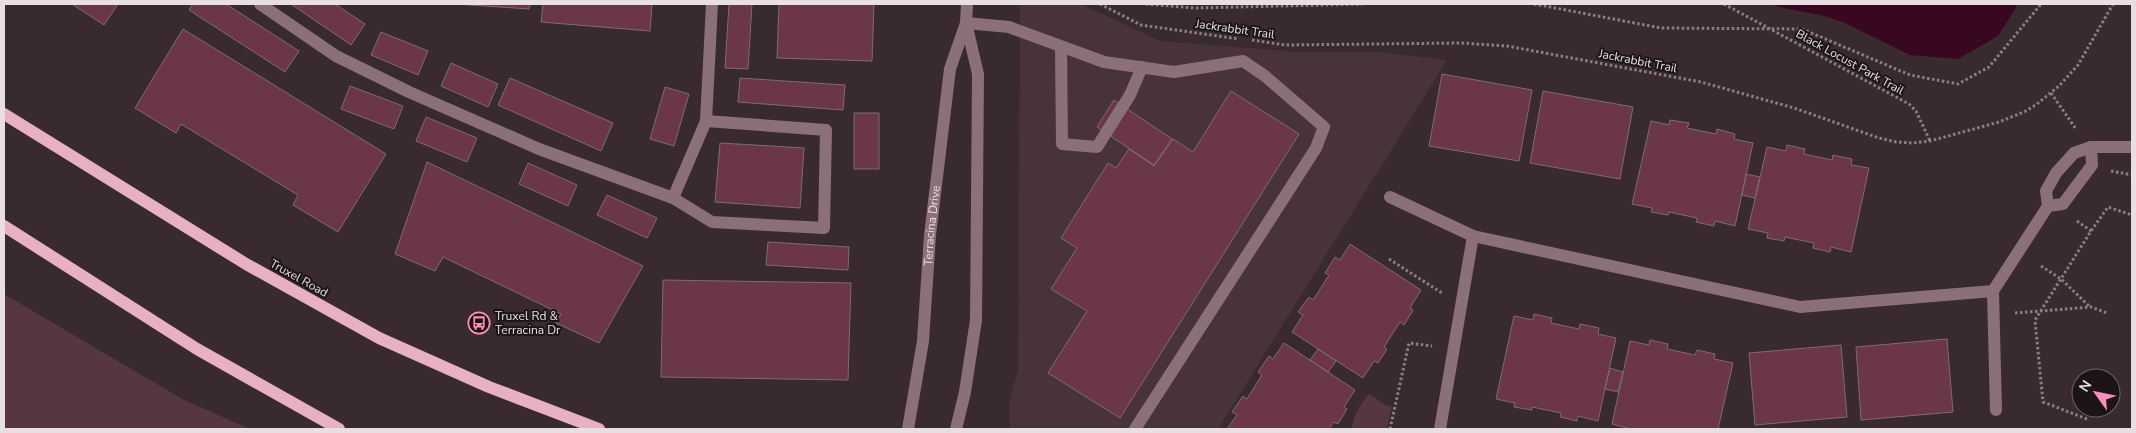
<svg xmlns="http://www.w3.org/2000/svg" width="2136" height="433" font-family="'Nunito Sans',sans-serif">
<rect width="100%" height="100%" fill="#392a2f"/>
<path fill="#48333a" d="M 1020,4 L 1081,4 L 1160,41 L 1298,52 L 1377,52 L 1447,60 L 1218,429 L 1010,429 L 1009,403 L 1018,369 Z"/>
<path fill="#563641" d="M 4,294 L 184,400 L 250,429 L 4,429 Z
M 1369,394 L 1387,406 L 1392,406 L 1387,429 L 1352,429 C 1353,415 1360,405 1369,394 Z"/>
<path fill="#39071f" d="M 1772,4 L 2018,4 L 1998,36 L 1958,59 L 1910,55 L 1843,22 L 1820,15 L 1779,7 Z"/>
<path fill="#6b354a" stroke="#7d6c72" d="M 72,4 L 118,4 L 104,25 Z
M 193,4 L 226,4 L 299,51 L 285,72 L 189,10 Z
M 291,4 L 335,4 L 365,24 L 351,45 Z
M 456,4 L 530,4 L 529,9 Z
M 543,4 L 652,4 L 650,31 L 541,22 Z
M 729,4 L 752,4 L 748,69 L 725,68 Z
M 779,4 L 874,4 L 872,61 L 777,58 Z
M 183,29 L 386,154 L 338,232 L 293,205 L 298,195 L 181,124 L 176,133 L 135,108 Z
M 381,32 L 428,51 L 418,75 L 371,55 Z
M 451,63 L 498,84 L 488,107 L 441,86 Z
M 1442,74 L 1532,90 L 1519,161 L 1429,146 Z
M 510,78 L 613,123 L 601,151 L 498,105 Z
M 740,78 L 845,85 L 843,110 L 738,102 Z
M 350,86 L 403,106 L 394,129 L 341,109 Z
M 665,87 L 689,94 L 674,146 L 650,139 Z
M 1231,91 L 1299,134 L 1120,418 L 1048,373 L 1087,311 L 1051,289 L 1077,248 L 1061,238 L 1108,163 L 1116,168 L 1129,149 L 1154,166 L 1173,139 L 1193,152 Z
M 1543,91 L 1633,107 L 1620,179 L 1530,163 Z
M 1114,100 L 1172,139 L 1154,165 L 1097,127 Z
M 854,113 L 879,113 L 879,169 L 854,169 Z
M 426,117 L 477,138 L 467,162 L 416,141 Z
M 1670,120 L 1689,123 L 1687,128 L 1716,134 L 1717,129 L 1735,134 L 1734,139 L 1753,143 L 1735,226 L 1715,221 L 1714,226 L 1696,222 L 1697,218 L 1669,212 L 1668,215 L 1651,212 L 1652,208 L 1632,204 L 1651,121 L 1669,125 Z
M 720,143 L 804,148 L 800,208 L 715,202 Z
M 1787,145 L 1805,149 L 1804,154 L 1832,160 L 1833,155 L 1852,159 L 1851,165 L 1869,168 L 1851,252 L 1831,247 L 1830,252 L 1813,248 L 1814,243 L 1785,237 L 1784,241 L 1767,238 L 1768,233 L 1748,229 L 1767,147 L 1786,151 Z
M 427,162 L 643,266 L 599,343 L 556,323 L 561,314 L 443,257 L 435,271 L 395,254 Z
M 528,163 L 577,185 L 568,206 L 519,184 Z
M 1746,174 L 1760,177 L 1755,198 L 1742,195 Z
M 607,195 L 657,218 L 647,238 L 597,215 Z
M 768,242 L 849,247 L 848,270 L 766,265 Z
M 1350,244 L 1421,290 L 1410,308 L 1413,310 L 1404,325 L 1400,322 L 1384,347 L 1387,349 L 1378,363 L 1374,361 L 1363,378 L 1292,332 L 1303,315 L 1298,312 L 1309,297 L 1313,300 L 1329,275 L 1325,273 L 1335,257 L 1340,260 Z
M 663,280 L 851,283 L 848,380 L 661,377 Z
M 1534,314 L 1552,318 L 1551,323 L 1579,329 L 1580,324 L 1599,328 L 1598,334 L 1616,338 L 1598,421 L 1578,416 L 1577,421 L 1560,417 L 1561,413 L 1532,407 L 1532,410 L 1514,407 L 1515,403 L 1496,399 L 1514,316 L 1533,320 Z
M 1947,339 L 1953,412 L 1861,420 L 1856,347 Z
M 1650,340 L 1668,344 L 1667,349 L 1695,355 L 1697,350 L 1715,354 L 1714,359 L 1733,363 L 1718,429 L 1631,429 L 1612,424 L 1630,341 L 1649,345 Z
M 1284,343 L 1355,390 L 1344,407 L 1347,409 L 1338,424 L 1334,422 L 1329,429 L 1227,429 L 1237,415 L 1232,412 L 1243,396 L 1247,399 L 1262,375 L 1258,372 L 1269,356 L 1273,359 Z
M 1841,345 L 1847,417 L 1755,425 L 1749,353 Z
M 1318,349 L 1336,361 L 1328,372 L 1310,360 Z
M 1610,368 L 1623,372 L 1618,392 L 1605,389 Z"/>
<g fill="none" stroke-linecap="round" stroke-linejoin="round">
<path stroke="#8c7f84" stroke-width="3" stroke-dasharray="2.5 2.5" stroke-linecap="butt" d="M 1100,4 L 1141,25 L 1239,39
M 1146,4 L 1195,8 L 1366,4
M 1534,4 L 1661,28 L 1802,29 L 1910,75 L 1958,84 L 1989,67 L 2041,4
M 1724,4 L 1909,104 L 1916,111 L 1930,141
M 1252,40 L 1285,45 L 1462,43 L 1507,46 L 1701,82 L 1794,108 L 1879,138 L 1896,142 L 1913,143 L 1930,141 L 1999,122 L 2026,111 L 2037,104 L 2059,86 L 2078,65 L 2113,4
M 2051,93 L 2076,129
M 2111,171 L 2132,175
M 2077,221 L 2091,231
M 1389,259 L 1442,293
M 2041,266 L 2061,279 L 2090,307
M 2015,313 L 2091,307 L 2107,313
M 2087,419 L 2043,402 L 2035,320 L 2091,231 L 2108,207 L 2132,215
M 1390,429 L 1409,343 L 1432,346"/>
<g stroke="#8b7079" stroke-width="12">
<path d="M 260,4 L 336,56 L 409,92 L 539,149 L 673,198 L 712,222 L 824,228 L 826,130 L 706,121"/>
<path d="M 966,23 L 1009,27 L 1104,62 L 1174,72 L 1243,61 L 1265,76 L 1324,127 L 1316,148 L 1135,429"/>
<path d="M 1061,47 L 1062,144 L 1097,147 L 1130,95 L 1142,67"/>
<path d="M 1390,197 L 1473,236 L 1800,307 L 1993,291 L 2048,206 L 2046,191 L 2056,173 L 2074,153 L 2091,147 L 2132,147"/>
<path d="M 673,198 L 706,121 L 712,4"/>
<path d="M 2048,206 L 2063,204 L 2092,165 L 2091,147"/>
<path d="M 1993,291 L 1996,410"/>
<path id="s1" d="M 908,429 L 923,341 L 930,235 L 950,69 L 966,23 L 967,4"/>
<path d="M 956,429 L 965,392 L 976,320 L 978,74 L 966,23"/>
<path d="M 1440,429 L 1473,236"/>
</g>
<path stroke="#e8b0c3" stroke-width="12" d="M 4,114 L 246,264 L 379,338 L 489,387 L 599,429
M 4,226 L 197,349 L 339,429"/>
</g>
<defs>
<g id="bus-ring" transform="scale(1.125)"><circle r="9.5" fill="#1b1517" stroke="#ff8eba" stroke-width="1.5"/><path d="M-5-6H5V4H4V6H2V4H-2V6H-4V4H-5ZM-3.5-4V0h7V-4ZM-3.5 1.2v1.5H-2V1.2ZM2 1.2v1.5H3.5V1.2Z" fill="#ff8eba"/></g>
</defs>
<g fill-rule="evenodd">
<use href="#bus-ring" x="479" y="323"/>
</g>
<g text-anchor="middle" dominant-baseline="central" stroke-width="4" stroke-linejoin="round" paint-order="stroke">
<g font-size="12" fill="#e9dfe2" stroke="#1b1517">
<text transform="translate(1235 29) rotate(8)">Jackrabbit Trail</text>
<text transform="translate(1638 61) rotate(11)">Jackrabbit Trail</text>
<text transform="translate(1850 62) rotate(29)">Black Locust Park Trail</text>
<text stroke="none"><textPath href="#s1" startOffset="205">Terracina Drive</textPath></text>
<text transform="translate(299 278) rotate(29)">Truxel Road</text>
</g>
<g font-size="12" fill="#e9dfe2" stroke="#1b1517" text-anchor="start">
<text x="495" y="316">Truxel Rd &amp;<tspan x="495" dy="14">Terracina Dr</tspan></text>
</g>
</g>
<rect width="2136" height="433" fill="none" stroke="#e9dfe2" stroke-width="10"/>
<g transform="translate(2096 393) rotate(303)"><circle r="24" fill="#1b1517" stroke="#6d6668"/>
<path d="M0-4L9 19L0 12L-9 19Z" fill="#ff8eba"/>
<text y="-8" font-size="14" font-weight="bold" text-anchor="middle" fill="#e9dfe2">N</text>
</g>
</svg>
